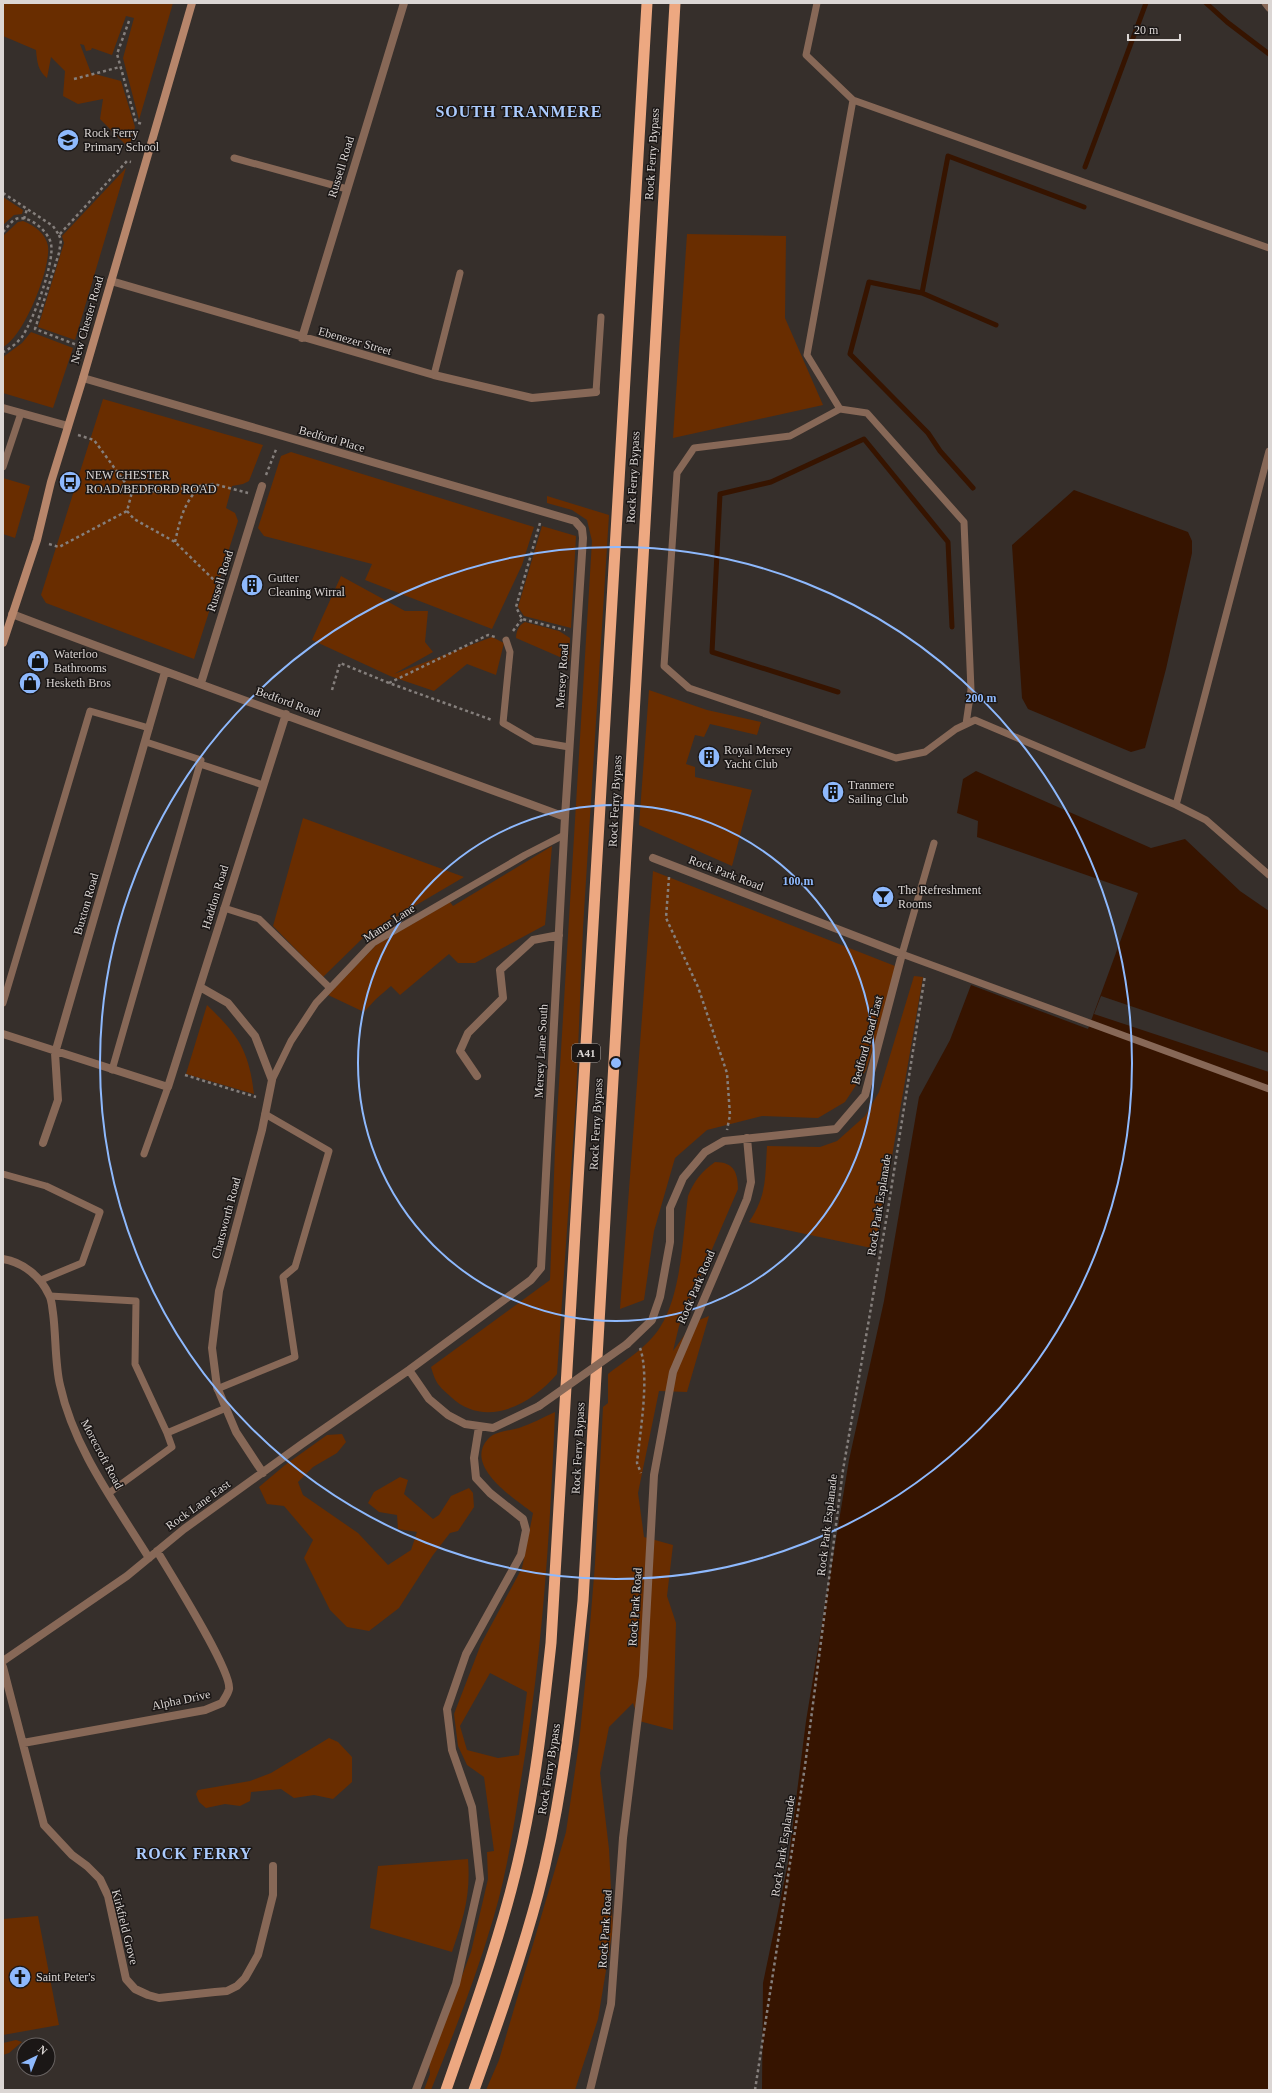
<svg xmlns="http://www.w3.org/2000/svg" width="1272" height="2093" font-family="'Times New Roman',serif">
<rect width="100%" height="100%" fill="#362f2b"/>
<path fill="#692d00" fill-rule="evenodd" d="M 3,3 L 173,3 L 139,120 L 123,58 L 134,18 L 126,16 L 112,55 L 92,48 L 91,50 L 86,51 L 84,45 L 80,44 L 91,73 L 121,81 L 135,127 L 129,148 L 100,119 L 103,99 L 78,104 L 63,96 L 65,71 L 51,57 L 47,78 C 38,71 37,62 36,50 L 3,36 Z
M 126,168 L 75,340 L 38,327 L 64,243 L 62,236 Z
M 3,197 L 23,210 L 22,214 L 14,215 L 3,225 Z
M 23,221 C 34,225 46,234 48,246 C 51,268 24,337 3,347 L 3,236 L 18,222 Z
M 687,234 L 786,236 L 785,318 L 823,405 L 673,438 Z
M 31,332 L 73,348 L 53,408 L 3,393 L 3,357 L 22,343 Z
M 103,399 L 263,445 L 249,481 L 243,484 L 232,486 L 226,508 L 235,513 L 238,521 L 194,659 L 46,603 L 41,595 Z
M 291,452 L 534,527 L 522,565 L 492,629 L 365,580 L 372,564 L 264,536 L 258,528 L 281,456 Z
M 3,478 L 30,486 L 15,538 L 3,534 Z
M 547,496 L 609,515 L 583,928 L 576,1099 L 557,1374 C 531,1405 485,1429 451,1397 C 438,1385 436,1384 431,1367 L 550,1280 L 555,1149 L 592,541 L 587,520 L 572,510 L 547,503 Z
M 542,526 L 576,536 L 571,628 L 524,616 L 518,607 Z
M 341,576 L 405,611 L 428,611 L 425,642 L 433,652 L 394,674 L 492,637 L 504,643 L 496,675 L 467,664 L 434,691 L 390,676 L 312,640 Z
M 525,622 L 559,631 L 570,638 L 569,661 L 516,638 C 516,631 519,625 525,622 Z
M 649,690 L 707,710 L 761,722 L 757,735 L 710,724 L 704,737 L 695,735 L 686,764 L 695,767 L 695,777 L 752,790 L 732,866 L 639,825 Z
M 303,818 L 464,877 L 367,934 L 323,977 L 273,926 Z
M 552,846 L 545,925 L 475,963 L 458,963 L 449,954 L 400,995 L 391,986 L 376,999 L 364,1012 L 328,995 L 376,945 L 450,902 L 453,906 Z
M 653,871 L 895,966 L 885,1010 L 866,1070 L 845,1102 L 818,1118 L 762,1116 L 707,1130 L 675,1158 L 654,1231 L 644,1300 L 620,1309 Z
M 914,976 L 923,977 L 876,1249 L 749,1222 C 767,1195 765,1178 767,1146 L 820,1147 L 837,1141 L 865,1116 L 879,1092 Z
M 207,1005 C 238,1035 249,1050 254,1094 L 186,1074 Z
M 715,1162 C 734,1162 738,1173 738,1189 L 679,1326 L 673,1351 L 694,1322 L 709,1316 L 687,1392 L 659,1391 L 638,1493 L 644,1537 L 673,1545 L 667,1596 L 676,1623 L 673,1730 L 639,1721 L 633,1703 L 609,1727 L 600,1773 L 609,1849 L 613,1928 L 598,2019 L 575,2090 L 486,2090 L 499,2060 L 566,1832 L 579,1743 L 586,1674 L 595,1564 L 603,1407 L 608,1403 L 608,1374 C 622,1363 639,1352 651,1339 C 682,1307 682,1239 688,1196 C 694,1181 702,1171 715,1162 Z
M 555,1412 C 550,1535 542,1658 521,1780 C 514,1825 507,1872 494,1916 C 477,1975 454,2033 431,2090 L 424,2090 L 430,2074 L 429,2063 L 471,1952 L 488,1879 L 487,1852 L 494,1851 L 484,1777 L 467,1765 L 458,1746 L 454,1714 L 481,1644 L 522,1568 L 533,1513 C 515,1499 463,1466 488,1439 C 495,1431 509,1431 519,1428 C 531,1424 544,1417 555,1412 ZM 490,1673 L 527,1692 L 519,1755 L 498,1758 L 467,1750 L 460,1726 Z
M 342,1434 L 346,1442 L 337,1453 L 313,1467 L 298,1482 L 303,1495 L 358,1533 L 388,1565 L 411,1550 L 417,1532 L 398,1529 L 397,1515 L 379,1512 L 368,1503 L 374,1492 L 400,1477 L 408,1480 L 404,1494 L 433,1519 L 439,1515 L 451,1496 L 469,1488 L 473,1493 L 474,1507 L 458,1531 L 450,1533 L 433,1555 L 399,1608 L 369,1631 L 347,1627 L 330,1610 L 304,1558 L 313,1540 L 284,1506 L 267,1504 L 259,1487 L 285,1465 L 327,1435 Z
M 329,1738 L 338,1742 L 352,1757 L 352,1782 L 333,1799 L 314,1795 L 294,1798 L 281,1789 L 251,1792 L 250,1801 L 240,1806 L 225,1804 L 206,1808 L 199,1802 L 196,1794 L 198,1790 L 250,1781 L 271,1773 Z
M 468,1859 C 471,1896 463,1919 452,1952 L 370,1928 L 378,1866 Z
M 38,1916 L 59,2025 L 3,2035 L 3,1919 Z
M 16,2040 L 22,2042 L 9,2053 L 3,2055 L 3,2043 Z"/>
<path fill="#361400" d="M 1074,490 L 1188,532 L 1192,541 L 1192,553 L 1166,669 L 1145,748 L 1131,752 L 1028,709 L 1022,698 L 1012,545 Z
M 976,771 L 1151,848 L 1185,839 L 1240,891 L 1269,911 L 1269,2090 L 762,2090 L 763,1983 L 788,1863 L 806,1721 L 849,1460 L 884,1301 L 919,1097 L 950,1040 L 971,985 L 1088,1029 L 1138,893 L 977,837 L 978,821 L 957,813 L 963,779 Z"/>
<path fill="#362f2b" d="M 1101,996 L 1269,1053 L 1269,1072 L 1094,1014 Z"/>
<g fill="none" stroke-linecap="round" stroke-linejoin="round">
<path stroke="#361400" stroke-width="5" d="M 1206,3 L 1227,22 L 1269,54
M 1085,167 L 1146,3
M 922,293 L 948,156 L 1084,207
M 973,488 L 940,451 L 928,433 L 850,354 L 869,282 L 922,293 L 996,325
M 838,692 L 712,652 L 720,494 L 771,482 L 864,439 L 948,542 L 952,627"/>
<path stroke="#857f7c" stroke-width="2.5" stroke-dasharray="3 3" stroke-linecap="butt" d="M 129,21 L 117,54 L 136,122 L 142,124
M 74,79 L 120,67
M 3,193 L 53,226 L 59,235 L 127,161 L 131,162
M 24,219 L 27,209
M 3,232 C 7,228 11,221 16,219 C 29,214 49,232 51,244 C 55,262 33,321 22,337 C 17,343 10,349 3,352
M 59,235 L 61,240 L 59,253 L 35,329 L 77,345
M 78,435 L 94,440 L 132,492
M 266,475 L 277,447
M 127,511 L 134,519 L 175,542 L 215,581 L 220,582
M 540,523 L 516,607 L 522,619 L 565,630
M 175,542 C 180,520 183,505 199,487
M 49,544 L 59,547 L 127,511 L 132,492 L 164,491 L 214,484 L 248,493
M 513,631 L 522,619
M 389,683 L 488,635 L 495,637
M 332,690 L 340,663 L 389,683 L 492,720
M 669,877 L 666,918 L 698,987 L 727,1073 L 730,1115 L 727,1130
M 185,1075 L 256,1097
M 640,1348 C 650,1376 640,1432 637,1463 L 641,1473
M 755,2090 L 805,1766 L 843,1470 L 888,1209 L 925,975"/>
<path stroke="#876857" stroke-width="7" d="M 817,3 L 806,55 L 853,100
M 1265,3 L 1269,8
M 234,158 L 347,189
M 434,375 L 460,273
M 596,392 L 601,317
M 840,409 L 807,355 L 853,100 L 1269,248
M 1269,451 L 1176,805 L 1206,820 L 1269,875
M 3,467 L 21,413
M 506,640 L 510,652 L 503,723 L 534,741 L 569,747
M 966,724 L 971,690 L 964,522 L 867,413 L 840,409 L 790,436 L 694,448 L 677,473 L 664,666 L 689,688 L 896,758 L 925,752 L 956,729 L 975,720 L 1176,805
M 200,764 L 263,785
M 934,843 L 902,954 L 1269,1089
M 224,908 L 259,919 L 330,988
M 3,1003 L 90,711 L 149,728
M 112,1070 L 201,760 L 146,742
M 272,1080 L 291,1041 L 316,1003 L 373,943 L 525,855 L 564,835
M 144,1154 L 168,1087
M 3,1174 L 46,1186 L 100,1212 L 82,1263 L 41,1280
M 50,1296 L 136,1301 L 135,1364 L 167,1433 L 172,1447 L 109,1493
M 217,1389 L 295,1357 L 283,1277 L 295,1267 L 329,1151 L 265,1114
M 167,1433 L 226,1408"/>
<path stroke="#876857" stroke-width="8" d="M 111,281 L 434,375 L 532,398 L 596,392
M 302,338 L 404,3
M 3,408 L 68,426
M 12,614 C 195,684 381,749 565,817
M 201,683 L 262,486
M 200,987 L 228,1003 L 255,1036 L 272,1080 L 262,1130 L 219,1291 L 212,1348 L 217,1387 L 236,1432 L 263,1473
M 3,1034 L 168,1087 L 286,714
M 477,1076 L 460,1051 L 468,1033 L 503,998 L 500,970 L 533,940 L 559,935
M 43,1143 L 58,1100 L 55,1053 L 165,672
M 3,1259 C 23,1262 41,1277 49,1295 C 52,1300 52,1307 53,1313 C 56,1335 55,1365 60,1385 C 74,1449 115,1503 149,1558
M 627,1344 L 652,1320 L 660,1297 L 670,1242 L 670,1208 L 683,1178 L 705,1152 L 724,1141 L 836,1129 L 865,1095 L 902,954 L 653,858
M 409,1370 L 429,1399 L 448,1415 L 465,1424 L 493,1428 L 539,1406
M 3,1661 L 127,1576 L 184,1529 L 302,1444 L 409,1370 L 531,1280 L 541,1268 L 565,817 L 583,538 L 582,529 L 575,521 L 83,378
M 3,1667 L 44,1825 L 72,1855 L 87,1866 L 100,1879 L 108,1896 L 126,1979 L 135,1989 L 148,1995 L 159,1998 L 215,1992 L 227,1991 L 237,1986 L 245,1978 L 258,1955 L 273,1895 L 273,1866
M 23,1743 L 205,1710 L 222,1703 C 224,1699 228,1694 229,1689 C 232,1671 170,1573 157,1551
M 416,2090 L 456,1984 L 480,1879 L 472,1807 L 452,1750 L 447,1709 L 466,1654 L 521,1555 L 526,1530 L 523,1519 L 490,1493 L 476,1478 L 474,1458 L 479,1427
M 590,2090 L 611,2004 L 623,1838 L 643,1676 L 654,1475 L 673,1372 L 747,1199 L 751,1182 L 747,1138"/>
<path stroke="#b7866b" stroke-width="8" d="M 3,643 L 37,540 L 51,482 L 83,378 L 192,3"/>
<path stroke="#eda881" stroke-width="11" d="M 446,2090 C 472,2015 500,1939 518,1862 C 535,1790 543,1716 551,1643 L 647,3
M 474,2090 C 497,2025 520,1961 538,1894 C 563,1799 573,1700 583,1601 L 675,3"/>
<path stroke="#876857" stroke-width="8" d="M 539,1406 L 627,1344"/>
</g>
<g fill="none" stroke="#8eb9fd" stroke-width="2">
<circle cx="616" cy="1063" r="258"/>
<circle cx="616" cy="1063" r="516"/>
</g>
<defs>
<g id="school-disc" transform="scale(1.15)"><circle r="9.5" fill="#8eb9fd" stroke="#1b1716"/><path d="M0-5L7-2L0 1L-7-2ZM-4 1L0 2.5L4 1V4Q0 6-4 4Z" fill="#111"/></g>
<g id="bus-disc" transform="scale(1.15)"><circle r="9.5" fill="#8eb9fd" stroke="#1b1716"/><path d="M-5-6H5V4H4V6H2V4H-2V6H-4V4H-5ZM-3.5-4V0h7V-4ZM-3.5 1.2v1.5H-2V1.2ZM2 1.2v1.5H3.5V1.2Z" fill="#111"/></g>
<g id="building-disc" transform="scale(1.15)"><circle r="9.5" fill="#8eb9fd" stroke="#1b1716"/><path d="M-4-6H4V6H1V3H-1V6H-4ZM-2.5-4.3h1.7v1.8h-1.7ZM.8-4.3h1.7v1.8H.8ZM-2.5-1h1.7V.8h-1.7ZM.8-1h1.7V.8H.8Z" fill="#111"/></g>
<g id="shop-disc" transform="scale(1.15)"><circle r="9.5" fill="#8eb9fd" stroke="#1b1716"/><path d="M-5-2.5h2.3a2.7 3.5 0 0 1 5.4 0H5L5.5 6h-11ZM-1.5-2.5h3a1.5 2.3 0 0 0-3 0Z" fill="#111"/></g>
<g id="bar-disc" transform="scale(1.15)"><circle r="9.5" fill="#8eb9fd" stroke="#1b1716"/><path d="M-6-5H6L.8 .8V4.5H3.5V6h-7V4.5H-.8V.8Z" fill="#111"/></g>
<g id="church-disc" transform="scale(1.15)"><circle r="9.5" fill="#8eb9fd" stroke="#1b1716"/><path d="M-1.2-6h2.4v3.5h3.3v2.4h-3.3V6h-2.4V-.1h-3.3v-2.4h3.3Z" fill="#111"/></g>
</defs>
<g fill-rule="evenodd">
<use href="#school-disc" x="68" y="140"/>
<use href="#bus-disc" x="70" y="482"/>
<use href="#building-disc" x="252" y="585"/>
<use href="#shop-disc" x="38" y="661"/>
<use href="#shop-disc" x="30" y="683"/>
<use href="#building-disc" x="709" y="757"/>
<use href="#building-disc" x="833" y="792"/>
<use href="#bar-disc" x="883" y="897"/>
<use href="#church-disc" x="20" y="1977"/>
</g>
<g text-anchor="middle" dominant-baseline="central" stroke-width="3" stroke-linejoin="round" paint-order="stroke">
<rect fill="#1b1716" stroke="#a19d9b" stroke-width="1" x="572" y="1044" width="28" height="18" rx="3"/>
<g font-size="11" font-weight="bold" fill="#dbd6d4">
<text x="586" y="1053">A41</text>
</g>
<g font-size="12" fill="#dbd6d4" stroke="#1b1716" text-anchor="start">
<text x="84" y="133">Rock Ferry<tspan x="84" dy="14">Primary School</tspan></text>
<text x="86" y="475">NEW CHESTER<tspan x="86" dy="14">ROAD/BEDFORD ROAD</tspan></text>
<text x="268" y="578">Gutter<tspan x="268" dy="14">Cleaning Wirral</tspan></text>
<text x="54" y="654">Waterloo<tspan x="54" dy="14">Bathrooms</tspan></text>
<text x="46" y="683">Hesketh Bros</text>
<text x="724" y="750">Royal Mersey<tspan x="724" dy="14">Yacht Club</tspan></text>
<text x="848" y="785">Tranmere<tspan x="848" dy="14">Sailing Club</tspan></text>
<text x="898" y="890">The Refreshment<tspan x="898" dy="14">Rooms</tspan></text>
<text x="36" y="1977">Saint Peter's</text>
</g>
<g font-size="12" fill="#dbd6d4" stroke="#1b1716">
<text transform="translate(652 154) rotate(-86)">Rock Ferry Bypass</text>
<text transform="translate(341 167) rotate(-73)">Russell Road</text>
<text transform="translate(87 320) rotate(-74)">New Chester Road</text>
<text transform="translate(355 341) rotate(16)">Ebenezer Street</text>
<text transform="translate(332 439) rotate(16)">Bedford Place</text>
<text transform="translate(633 477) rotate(-87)">Rock Ferry Bypass</text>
<text transform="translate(220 581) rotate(-73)">Russell Road</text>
<text transform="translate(562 676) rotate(-86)">Mersey Road</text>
<text transform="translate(288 702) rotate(20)">Bedford Road</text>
<text transform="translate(615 801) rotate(-87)">Rock Ferry Bypass</text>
<text transform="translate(726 873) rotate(21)">Rock Park Road</text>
<text transform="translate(215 897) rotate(-73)">Haddon Road</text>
<text transform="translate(86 904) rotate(-74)">Buxton Road</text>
<text transform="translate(389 923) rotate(-33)">Manor Lane</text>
<text transform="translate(867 1040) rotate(-75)">Bedford Road East</text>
<text transform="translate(541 1051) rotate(-87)">Mersey Lane South</text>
<text transform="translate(596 1124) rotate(-87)">Rock Ferry Bypass</text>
<text transform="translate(879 1205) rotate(-81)">Rock Park Esplanade</text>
<text transform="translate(226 1218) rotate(-75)">Chatsworth Road</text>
<text transform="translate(696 1287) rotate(-67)">Rock Park Road</text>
<text transform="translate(578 1448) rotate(-87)">Rock Ferry Bypass</text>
<text transform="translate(102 1454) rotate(62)">Morecroft Road</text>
<text transform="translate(198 1505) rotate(-36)">Rock Lane East</text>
<text transform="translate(827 1525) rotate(-83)">Rock Park Esplanade</text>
<text transform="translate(635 1607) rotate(-86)">Rock Park Road</text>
<text transform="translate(181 1700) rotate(-12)">Alpha Drive</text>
<text transform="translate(549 1769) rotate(-81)">Rock Ferry Bypass</text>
<text transform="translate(783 1846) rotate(-81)">Rock Park Esplanade</text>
<text transform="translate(125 1927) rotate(76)">Kirkfield Grove</text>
<text transform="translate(605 1929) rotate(-86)">Rock Park Road</text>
</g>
<g font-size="16" font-weight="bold" letter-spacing="1" fill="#abcbfe" stroke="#1b1716">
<text x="519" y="111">SOUTH TRANMERE</text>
<text x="194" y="1853">ROCK FERRY</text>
</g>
</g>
<circle cx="616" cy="1063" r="6" fill="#8eb9fd" stroke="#1b1716" stroke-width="2"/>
<g font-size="12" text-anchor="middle" font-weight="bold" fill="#8eb9fd" stroke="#1b1716" stroke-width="3" stroke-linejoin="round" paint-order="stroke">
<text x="981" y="702">200 m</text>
<text x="798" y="885">100 m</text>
</g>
<rect width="1272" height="2093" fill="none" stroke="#dbd6d4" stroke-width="8"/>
<g transform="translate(36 2057) rotate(43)"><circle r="19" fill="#1b1716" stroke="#686362"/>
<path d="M0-3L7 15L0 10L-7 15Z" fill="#8eb9fd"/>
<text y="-6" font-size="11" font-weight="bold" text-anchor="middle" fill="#dbd6d4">N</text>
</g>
<path d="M1128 34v6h52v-6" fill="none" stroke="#dbd6d4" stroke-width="2"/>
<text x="1134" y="34" font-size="12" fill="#dbd6d4" stroke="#1b1716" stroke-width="3" paint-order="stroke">20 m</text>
</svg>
